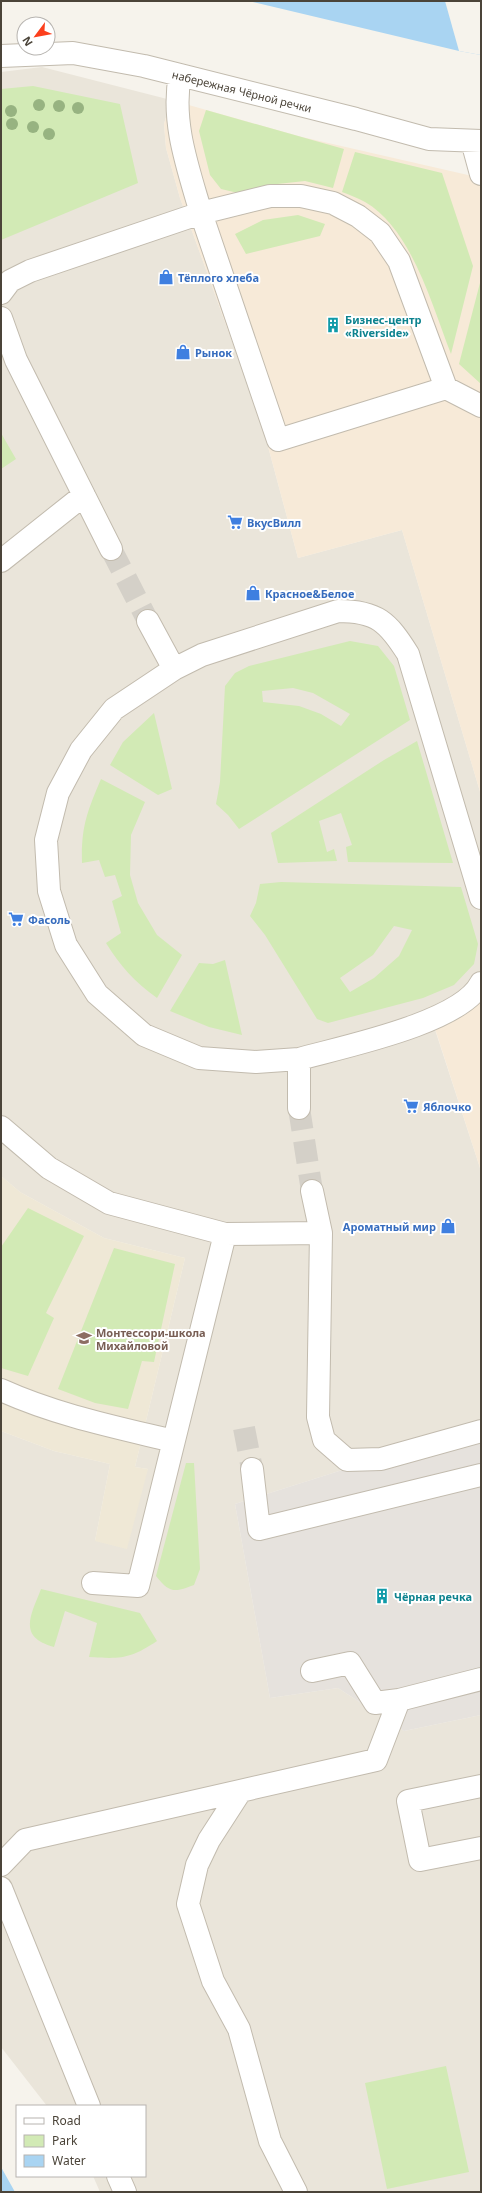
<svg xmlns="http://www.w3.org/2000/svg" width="482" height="2193" font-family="'Noto Sans',sans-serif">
<rect width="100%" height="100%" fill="#f6f3ec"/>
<path fill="#eae5da" d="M 42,67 L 171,100 L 164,124 L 166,148 L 180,198 L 262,424 L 298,558 L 402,530 L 481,795 L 481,995 L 428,1008 L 481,1171 L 481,1426 L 235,1504 L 270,1698 L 338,1688 L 404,1731 L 481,1715 L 481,2192 L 100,2192 L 93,2176 L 145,2176 L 145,2106 L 47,2106 L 1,2047 L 1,1431 L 54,1451 L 110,1464 L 95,1541 L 148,1469 L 135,1467 L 185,1258 L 104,1238 L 20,1192 L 1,1176 L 1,72 Z"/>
<path fill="#f7ead8" d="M 171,100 L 302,137 L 481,178 L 481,795 L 402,530 L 298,558 L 262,424 L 180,198 L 166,148 L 164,124 Z
M 481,995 L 481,1171 L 428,1007 Z"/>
<path fill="#e6e2dd" d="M 481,1426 L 481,1715 L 404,1731 L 338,1688 L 270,1698 L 235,1504 Z"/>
<path fill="#efe8d6" d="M 1,1176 L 20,1192 L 104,1238 L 185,1258 L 135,1467 L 148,1469 L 127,1549 L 95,1541 L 110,1464 L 54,1451 L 1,1431 Z"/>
<path fill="#d2eab5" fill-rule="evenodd" d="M 33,86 L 120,104 L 138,183 L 1,240 L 1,89 Z
M 206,110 L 344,149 L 333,188 L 305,181 L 268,185 L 238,193 L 221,189 L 210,175 L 199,131 Z
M 355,152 L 442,173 L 473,266 L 451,354 C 432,306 412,229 365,202 C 358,198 350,195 342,192 Z
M 298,215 L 325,224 L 320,236 L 246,254 L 235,234 L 263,220 Z
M 481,279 L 481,384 L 459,364 Z
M 1,433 L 16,459 L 1,469 Z
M 350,641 L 378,646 L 394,666 L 410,720 L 239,829 L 228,815 L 216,804 L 220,782 L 225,686 L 235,673 L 249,666 ZM 293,688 L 313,693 L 350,714 L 341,726 L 321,714 L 299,706 L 263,702 L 262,691 Z
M 154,713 L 172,789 L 158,795 L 110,765 L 123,742 Z
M 417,741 L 453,863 L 348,862 L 346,847 L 352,845 L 341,813 L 319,821 L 327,852 L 334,849 L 337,861 L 278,863 L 271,833 L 384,760 Z
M 101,779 L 145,802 L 131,835 L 130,875 L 138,903 L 157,935 L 182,955 L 157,998 C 135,982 120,966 106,943 L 121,933 L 112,901 L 122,896 L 115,875 L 105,877 L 99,860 L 82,863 C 81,827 87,812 101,779 Z
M 281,882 L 461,887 L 478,944 L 474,964 L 454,985 L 423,998 L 328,1023 L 317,1019 L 265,935 L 250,916 L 256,903 L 260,884 ZM 394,926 L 412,930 L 399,956 L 374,978 L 350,992 L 340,978 L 373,955 Z
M 225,960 L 242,1035 L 209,1027 L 170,1011 L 199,963 L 213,964 Z
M 28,1208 L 84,1236 L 46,1313 L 54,1318 L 28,1376 L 1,1368 L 1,1247 Z
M 114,1248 L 175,1264 L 154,1362 L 142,1361 L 128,1409 L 95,1403 L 58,1389 Z
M 186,1463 L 194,1463 L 200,1569 L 194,1585 C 175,1592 170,1594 156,1576 Z
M 41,1589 L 140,1613 L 157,1641 C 130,1659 121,1659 89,1657 L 97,1623 L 65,1611 L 54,1647 C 17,1637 31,1615 41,1589 Z
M 446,2066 L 469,2172 L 387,2189 L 365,2083 Z"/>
<path fill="#a9d4f2" d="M 249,1 L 481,1 L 481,55 L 459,51 Z
M 1,2167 L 15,2192 L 1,2192 Z"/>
<path fill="#f6f3ec" d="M 445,1 L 481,1 L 481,55 L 459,51 Z"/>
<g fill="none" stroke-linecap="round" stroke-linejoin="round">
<path stroke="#d4d0c8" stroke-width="22" stroke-dasharray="22 11" stroke-linecap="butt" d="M 111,549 L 148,621
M 299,1108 L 312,1191
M 244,1428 L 252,1469"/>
<g stroke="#c2bbae" stroke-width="24">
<path id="minor" d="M 1,56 L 73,53 L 144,66 L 356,119 L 429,139 L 481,141
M 472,141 L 481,174
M 1,293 L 10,281 L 30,271 L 201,213 C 188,168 171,122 180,75
M 1,318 L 16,360 L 111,549
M 446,388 L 278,440 L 201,213 L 270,196 L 301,196 L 333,203 L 358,216 L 380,233 L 399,261 L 446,388 L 481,406
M 1,561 L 84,495
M 148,621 L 174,669
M 299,1059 C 342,1047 461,1023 481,983
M 299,1108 L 299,1059 L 256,1062 L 199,1058 L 144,1035 L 97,994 L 66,945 L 49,891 L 46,840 L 58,793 L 81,750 L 114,709 L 174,669 L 202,655 L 338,611 C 377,611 388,622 408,654 L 481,898
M 1,1127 L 49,1168 L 109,1203 L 225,1234 L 321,1233
M 312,1191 L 321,1233 L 318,1417 L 324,1440 L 347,1460 L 381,1459 L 481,1431
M 1,1390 C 56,1415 115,1427 173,1441
M 252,1469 L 259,1529 L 481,1475
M 93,1583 L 138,1586 L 225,1234
M 312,1671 L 350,1663 L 375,1703 L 399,1700
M 481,1786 L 408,1801 L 420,1860 L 481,1848
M 240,1792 L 209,1840 L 197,1865 L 188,1904 L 213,1981 L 239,2029 L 270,2141 L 296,2192
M 1,1865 L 25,1840 L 376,1760 L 399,1700 L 481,1679
M 1,1888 L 89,2106
M 118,2176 L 125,2192"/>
</g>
<use href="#minor" stroke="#fff" stroke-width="22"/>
</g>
<g fill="#97b381">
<circle cx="39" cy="105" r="6"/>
<circle cx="59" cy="106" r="6"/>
<circle cx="78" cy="108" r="6"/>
<circle cx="11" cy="111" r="6"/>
<circle cx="12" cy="124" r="6"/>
<circle cx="33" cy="127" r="6"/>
<circle cx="49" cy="134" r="6"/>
</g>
<defs>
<g id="shop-bare" transform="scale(1.2)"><path d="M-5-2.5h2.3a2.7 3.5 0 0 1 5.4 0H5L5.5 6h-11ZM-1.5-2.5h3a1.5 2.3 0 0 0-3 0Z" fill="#3f7fe0" stroke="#fff" stroke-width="2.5" paint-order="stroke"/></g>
<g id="building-bare" transform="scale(1.2)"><path d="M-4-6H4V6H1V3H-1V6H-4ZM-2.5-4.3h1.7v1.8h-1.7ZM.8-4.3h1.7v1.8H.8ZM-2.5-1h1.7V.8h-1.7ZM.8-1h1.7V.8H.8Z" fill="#0f9aa8" stroke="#fff" stroke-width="2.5" paint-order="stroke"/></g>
<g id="supermarket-bare" transform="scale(1.2)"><path d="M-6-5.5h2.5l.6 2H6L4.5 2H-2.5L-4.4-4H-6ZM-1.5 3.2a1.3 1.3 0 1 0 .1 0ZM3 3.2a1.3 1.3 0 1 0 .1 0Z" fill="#3f7fe0" stroke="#fff" stroke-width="2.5" paint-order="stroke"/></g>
<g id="school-bare" transform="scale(1.2)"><path d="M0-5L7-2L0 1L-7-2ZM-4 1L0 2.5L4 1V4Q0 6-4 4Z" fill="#8d6e63" stroke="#fff" stroke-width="2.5" paint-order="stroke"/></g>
</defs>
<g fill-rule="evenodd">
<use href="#shop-bare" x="166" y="277"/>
<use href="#building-bare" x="333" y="325"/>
<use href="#shop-bare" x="183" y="352"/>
<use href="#supermarket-bare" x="235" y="522"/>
<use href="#shop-bare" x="253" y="593"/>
<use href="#supermarket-bare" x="16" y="919"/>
<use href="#supermarket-bare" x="411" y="1106"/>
<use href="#shop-bare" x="448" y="1226"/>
<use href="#school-bare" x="84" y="1338"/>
<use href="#building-bare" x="382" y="1596"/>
</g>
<g text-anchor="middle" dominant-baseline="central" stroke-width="4" stroke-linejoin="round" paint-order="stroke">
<g font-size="11" fill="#4b4439" stroke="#fff">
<text transform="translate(242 91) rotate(14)">набережная Чёрной речки</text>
</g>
<g font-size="11" font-weight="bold" fill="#366cbe" stroke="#fff" text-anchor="start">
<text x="178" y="277">Тёплого хлеба</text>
<text x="195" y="352">Рынок</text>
<text x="247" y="522">ВкусВилл</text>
<text x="265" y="593">Красное&amp;Белое</text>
<text x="28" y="919">Фасоль</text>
<text x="423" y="1106">Яблочко</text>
<text x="436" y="1226" text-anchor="end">Ароматный мир</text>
</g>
<g font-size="11" font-weight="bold" fill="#0d838f" stroke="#fff" text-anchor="start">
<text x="345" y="319">Бизнес-центр<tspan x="345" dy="13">«Riverside»</tspan></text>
<text x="394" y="1596">Чёрная речка</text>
</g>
<g font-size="11" font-weight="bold" fill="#785e54" stroke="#fff" text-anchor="start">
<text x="96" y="1332">Монтессори-школа<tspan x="96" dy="13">Михайловой</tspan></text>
</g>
</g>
<rect width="482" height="2193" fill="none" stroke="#4b4439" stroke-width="4"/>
<rect x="16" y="2105" width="130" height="72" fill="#ffffff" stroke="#b7b4b0"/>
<rect x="24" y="2118" width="20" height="6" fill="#ffffff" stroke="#b7b4b0"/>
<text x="52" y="2125" font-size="12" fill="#4b4439">Road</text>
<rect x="24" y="2135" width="20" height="12" fill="#d2eab5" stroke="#b7b4b0"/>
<text x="52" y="2145" font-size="12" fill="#4b4439">Park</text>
<rect x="24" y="2155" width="20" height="12" fill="#a9d4f2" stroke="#b7b4b0"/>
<text x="52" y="2165" font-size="12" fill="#4b4439">Water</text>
<g transform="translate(36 36) rotate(238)"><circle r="19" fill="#ffffff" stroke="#b7b4b0"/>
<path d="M0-3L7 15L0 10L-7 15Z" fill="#fc3f1d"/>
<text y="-6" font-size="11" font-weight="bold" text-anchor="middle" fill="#4b4439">N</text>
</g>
</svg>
